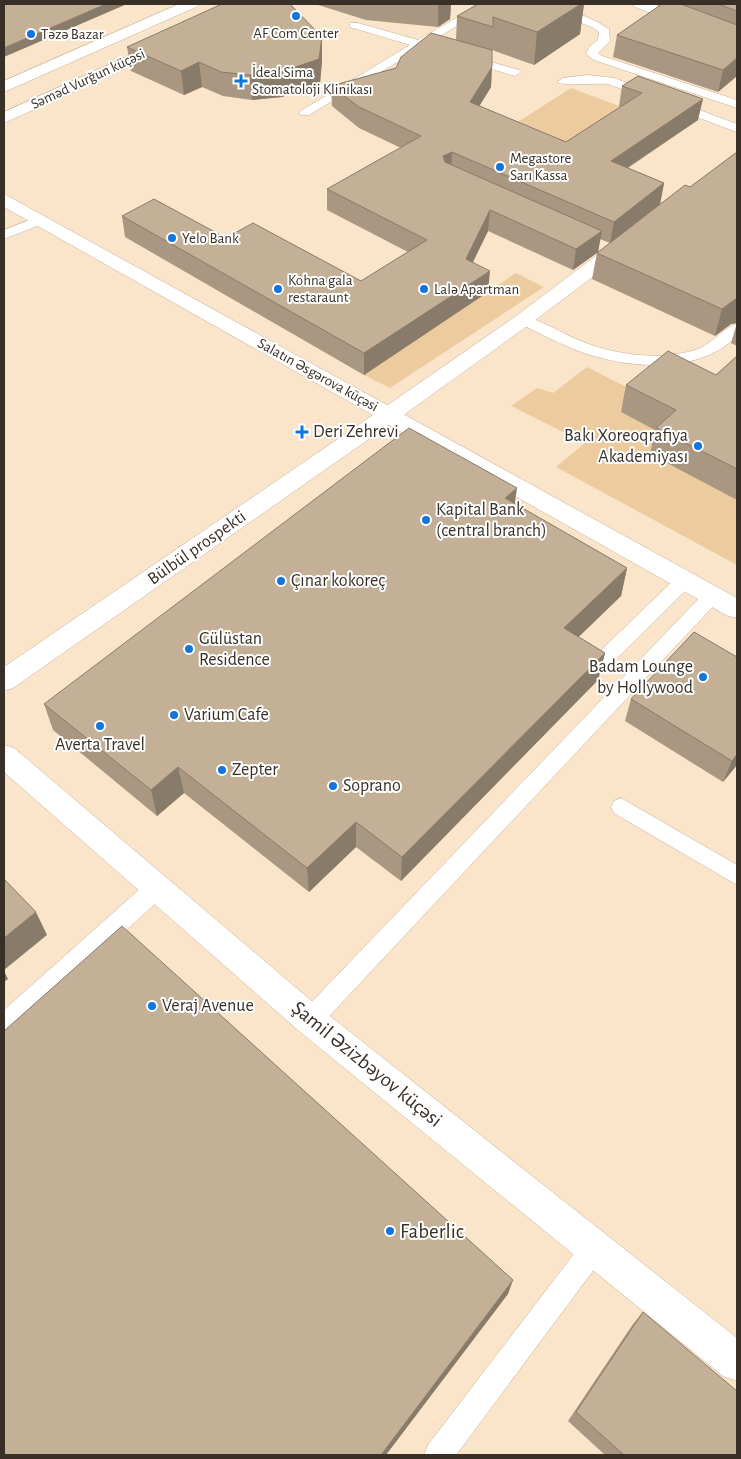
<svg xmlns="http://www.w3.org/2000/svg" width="741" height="1459" font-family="'Alegreya Sans',sans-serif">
<rect width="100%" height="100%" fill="#fae5ca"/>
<path fill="#eccb9e" d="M 571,88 L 627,109 L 567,150 L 510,127 Z
M 516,273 L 544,287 L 390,388 L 364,375 Z
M 587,367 L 642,395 L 669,437 L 737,500 L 737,565 L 556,467 L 585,443 L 511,406 L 537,388 L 553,393 Z"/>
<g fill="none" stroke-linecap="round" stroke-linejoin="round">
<g stroke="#c5b197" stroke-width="1">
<path id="lane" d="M 481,4 L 493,4 L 429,43 L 432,46 L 430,48 L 421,48 L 309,115 L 301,115 L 299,112 L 410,45 L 350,27 L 350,23 L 358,23 L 418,40 Z
M 533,4 C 557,4 588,15 609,29 L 610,41 L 598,53 L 602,56 L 737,100 L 737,108 L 594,60 L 586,54 L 589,47 L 598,40 L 599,32 L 592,27 L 534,6 Z
M 466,55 L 519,70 L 521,72 L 515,76 L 462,60 L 460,58 Z
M 588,75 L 614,78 L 737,124 L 737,132 L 608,84 C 598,83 561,86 557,82 L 563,78 Z
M 40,216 L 47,220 L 45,223 L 4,239 L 4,230 Z
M 523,316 C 541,320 558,331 576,339 C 611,354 654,361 692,351 C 712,346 723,327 737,324 L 737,336 C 699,374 632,369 584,353 C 561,345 540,333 518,323 L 516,320 L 518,317 Z
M 685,573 L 691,575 L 694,580 L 691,585 L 608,667 L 601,669 L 594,667 L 591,662 L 594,657 L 679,575 Z
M 713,588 L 719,590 L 722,595 L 719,600 L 318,1028 L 310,1031 L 302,1028 L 298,1020 L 302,1012 L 707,590 Z
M 621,798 L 737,865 L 737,885 L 614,813 L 611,807 L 614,801 Z
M 158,877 L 166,880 L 169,887 L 166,894 L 12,1033 L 4,1036 L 4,1010 L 150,880 Z
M 595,1234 L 604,1238 L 608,1247 L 604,1256 L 456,1455 L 424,1455 L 428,1445 L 586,1238 Z"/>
</g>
<g stroke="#c5b197" stroke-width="1">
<path id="street" d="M 632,4 L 653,4 L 737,36 L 737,46 L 635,7 Z
M 624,238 L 631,240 L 634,244 L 631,248 L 530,324 L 398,419 L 390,421 L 382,419 L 379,414 L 382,409 L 516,316 L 617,240 Z
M 4,745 L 14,748 L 321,1009 L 737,1338 L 737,1381 L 723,1376 L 299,1031 L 4,772 Z"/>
</g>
<g stroke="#c5b197" stroke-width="1">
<path id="secondary" d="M 179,4 L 199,4 L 196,7 L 4,92 L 4,81 Z
M 164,40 L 170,42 L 172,45 L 170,48 L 4,123 L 4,112 Z
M 4,194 L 737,598 L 737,618 L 728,616 L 389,425 L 13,688 L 4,691 L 4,667 L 373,415 L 4,207 Z"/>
</g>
<use href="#lane" fill="#fff" fill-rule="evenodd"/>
<use href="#street" fill="#fff" fill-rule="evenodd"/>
<use href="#secondary" fill="#fff" fill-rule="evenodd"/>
</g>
<path fill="#a99781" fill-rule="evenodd" d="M 315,4 L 451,4 L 450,19 L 438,27 L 366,20 Z
M 478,4 L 584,4 L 580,34 L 534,65 L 492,50 L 491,87 L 479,106 L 566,142 L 620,107 L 619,106 L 622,86 L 638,76 L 698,120 L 628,168 L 664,183 L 660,204 L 634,224 L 690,187 L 737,152 L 737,346 L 731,343 L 737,323 L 731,324 L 715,336 L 592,279 L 597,253 L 573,270 L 488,231 L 473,262 L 488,292 L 364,375 L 125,237 L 122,216 L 226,238 L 361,281 L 408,252 L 327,210 L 327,189 L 401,148 L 359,128 L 332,106 L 331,86 L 396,68 L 456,40 L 457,16 ZM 600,239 L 610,243 L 598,252 Z
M 662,4 L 737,4 L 737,76 L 718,92 L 613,57 L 617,35 Z
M 322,37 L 322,61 L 320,83 L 282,97 L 252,100 L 223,96 L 202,87 L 184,95 L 131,71 L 127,47 Z
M 737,356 L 737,500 L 650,454 L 655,430 L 621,412 L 626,385 L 716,375 Z
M 515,504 L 627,568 L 621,596 L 578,637 L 605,653 L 598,680 L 401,881 L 356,847 L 309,892 L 184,793 L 157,816 L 53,730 L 44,704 Z
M 694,632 L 737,765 L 723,782 L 625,721 L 631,699 Z
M 643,1312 L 737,1455 L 605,1455 L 568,1421 L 633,1324 Z"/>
<path fill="#897b69" d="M 106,4 L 127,4 L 4,57 L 4,48 Z
M 438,4 L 451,4 L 450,19 L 438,27 Z
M 581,4 L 584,4 L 580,34 L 534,65 L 537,32 Z
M 322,37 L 322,61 L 320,83 L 282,97 L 252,100 L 250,75 Z
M 737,58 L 737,76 L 718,92 L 723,70 Z
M 199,62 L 202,87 L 184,95 L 181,71 Z
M 492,67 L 491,87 L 469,123 L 470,102 Z
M 703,99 L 698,120 L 607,181 L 611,161 Z
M 452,152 L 451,172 L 442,176 L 443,156 Z
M 664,183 L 660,204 L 610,243 L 614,222 Z
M 490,210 L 488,231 L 464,280 L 466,259 Z
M 602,231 L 598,252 L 573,270 L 576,249 Z
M 490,271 L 488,292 L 364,375 L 364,353 Z
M 737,298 L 737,323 L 731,324 L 715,336 L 722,309 Z
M 517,488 L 513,516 L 505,498 Z
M 627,568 L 621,596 L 559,656 L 564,628 Z
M 605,653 L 598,680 L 401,881 L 402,857 Z
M 737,754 L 737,765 L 723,782 L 732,761 Z
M 178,767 L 184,793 L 157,816 L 151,790 Z
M 356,822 L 356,847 L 309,892 L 307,868 Z
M 36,912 L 47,935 L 4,970 L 4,938 Z
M 4,971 L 8,979 L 4,982 Z
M 513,1280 L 508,1294 L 386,1455 L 381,1455 Z"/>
<path fill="#c4b096" stroke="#897b69" d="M 4,4 L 106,4 L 4,48 Z
M 222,4 L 290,4 L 322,37 L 319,59 L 281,72 L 250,75 L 221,72 L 199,62 L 181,71 L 127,47 Z
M 478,4 L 581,4 L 537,32 L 493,17 L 493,27 L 457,16 Z
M 662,4 L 681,4 L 737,25 L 737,58 L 723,70 L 617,35 Z
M 718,4 L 737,4 L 737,11 Z
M 431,33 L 492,50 L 492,67 L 470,102 L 566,142 L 642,93 L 622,86 L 638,76 L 703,99 L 611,161 L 664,183 L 614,222 L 452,152 L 443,156 L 445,162 L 602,231 L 576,249 L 490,210 L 466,259 L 490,271 L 364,353 L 122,216 L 154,199 L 226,238 L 253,223 L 361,281 L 427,240 L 327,189 L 421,136 L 359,107 L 331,86 L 396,68 L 401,57 Z
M 737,152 L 737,298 L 722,309 L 597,253 L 685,185 L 690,187 Z
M 668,351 L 716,375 L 737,356 L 737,469 L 656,428 L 676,410 L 626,385 Z
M 409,428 L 517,488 L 505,498 L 627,568 L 564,628 L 605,653 L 402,857 L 356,822 L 307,868 L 178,767 L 151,790 L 44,704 Z
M 694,632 L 737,657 L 737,754 L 732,761 L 631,699 Z
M 4,879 L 36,912 L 4,938 Z
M 122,926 L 513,1280 L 381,1455 L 4,1455 L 4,1031 Z
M 643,1312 L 737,1391 L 737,1455 L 624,1455 L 576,1412 Z"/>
<g fill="#1175de" stroke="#fff" stroke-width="2">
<circle cx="296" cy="16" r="5"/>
<circle cx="31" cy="34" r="5"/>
<path d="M238.5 73.5h5v5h5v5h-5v5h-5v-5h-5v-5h5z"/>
<circle cx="500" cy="167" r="5"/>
<circle cx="172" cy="238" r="5"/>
<circle cx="278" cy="289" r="5"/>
<circle cx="424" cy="289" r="5"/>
<path d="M299.5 424.5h5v5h5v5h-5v5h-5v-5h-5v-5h5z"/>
<circle cx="698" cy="446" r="5"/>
<circle cx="426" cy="520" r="5"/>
<circle cx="281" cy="581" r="5"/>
<circle cx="189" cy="649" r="5"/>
<circle cx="703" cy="677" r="5"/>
<circle cx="174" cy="715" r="5"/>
<circle cx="100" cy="726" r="5"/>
<circle cx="222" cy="770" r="5"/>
<circle cx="333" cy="786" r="5"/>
<circle cx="152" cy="1006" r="5"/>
<circle cx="390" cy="1231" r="5"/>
</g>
<g text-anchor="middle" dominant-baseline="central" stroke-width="4" stroke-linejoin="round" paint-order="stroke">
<g font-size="15" fill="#383026" stroke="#fff" text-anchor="start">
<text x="296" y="33" text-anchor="middle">AF Com Center</text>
<text x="41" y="34">Tәzә Bazar</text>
<text x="252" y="72">İdeal Sima<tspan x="252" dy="17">Stomatoloji Klinikası</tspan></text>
<text x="510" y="158">Megastore<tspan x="510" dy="17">Sarı Kassa</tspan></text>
<text x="182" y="238">Yelo Bank</text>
<text x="288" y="280">Kohna gala<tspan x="288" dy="17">restaraunt</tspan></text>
<text x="434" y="289">Lalә Apartman</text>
</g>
<g font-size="15" fill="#383026" stroke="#fff">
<text transform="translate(88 79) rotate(-25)">Səməd Vurğun küçəsi</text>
<text transform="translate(318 375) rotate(29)">Salatın Əsgərova küçəsi</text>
</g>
<g font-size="18" fill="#383026" stroke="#fff" text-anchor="start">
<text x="313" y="432">Deri Zehrevi</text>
<text x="688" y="436" text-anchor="end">Bakı Xoreoqrafiya<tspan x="688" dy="21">Akademiyası</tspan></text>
<text x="436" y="510">Kapital Bank<tspan x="436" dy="21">(central branch)</tspan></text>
<text x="291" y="581">Çınar kokoreç</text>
<text x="199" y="639">Gülüstan<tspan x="199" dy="21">Residence</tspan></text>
<text x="693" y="667" text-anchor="end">Badam Lounge<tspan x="693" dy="21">by Hollywood</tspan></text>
<text x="184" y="715">Varium Cafe</text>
<text x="100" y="745" text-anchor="middle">Averta Travel</text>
<text x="232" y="770">Zepter</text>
<text x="343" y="786">Soprano</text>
<text x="162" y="1006">Veraj Avenue</text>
</g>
<g font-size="18" fill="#383026" stroke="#fff">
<text transform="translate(197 548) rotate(-35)">Bülbül prospekti</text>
</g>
<g font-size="21" fill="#383026" stroke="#fff">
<text transform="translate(367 1064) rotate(39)">Şamil Əzizbəyov küçəsi</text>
</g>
<g font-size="21" fill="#383026" stroke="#fff" text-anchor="start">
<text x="400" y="1231">Faberlic</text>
</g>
</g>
<rect width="741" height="1459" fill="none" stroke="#383026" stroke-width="10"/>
</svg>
